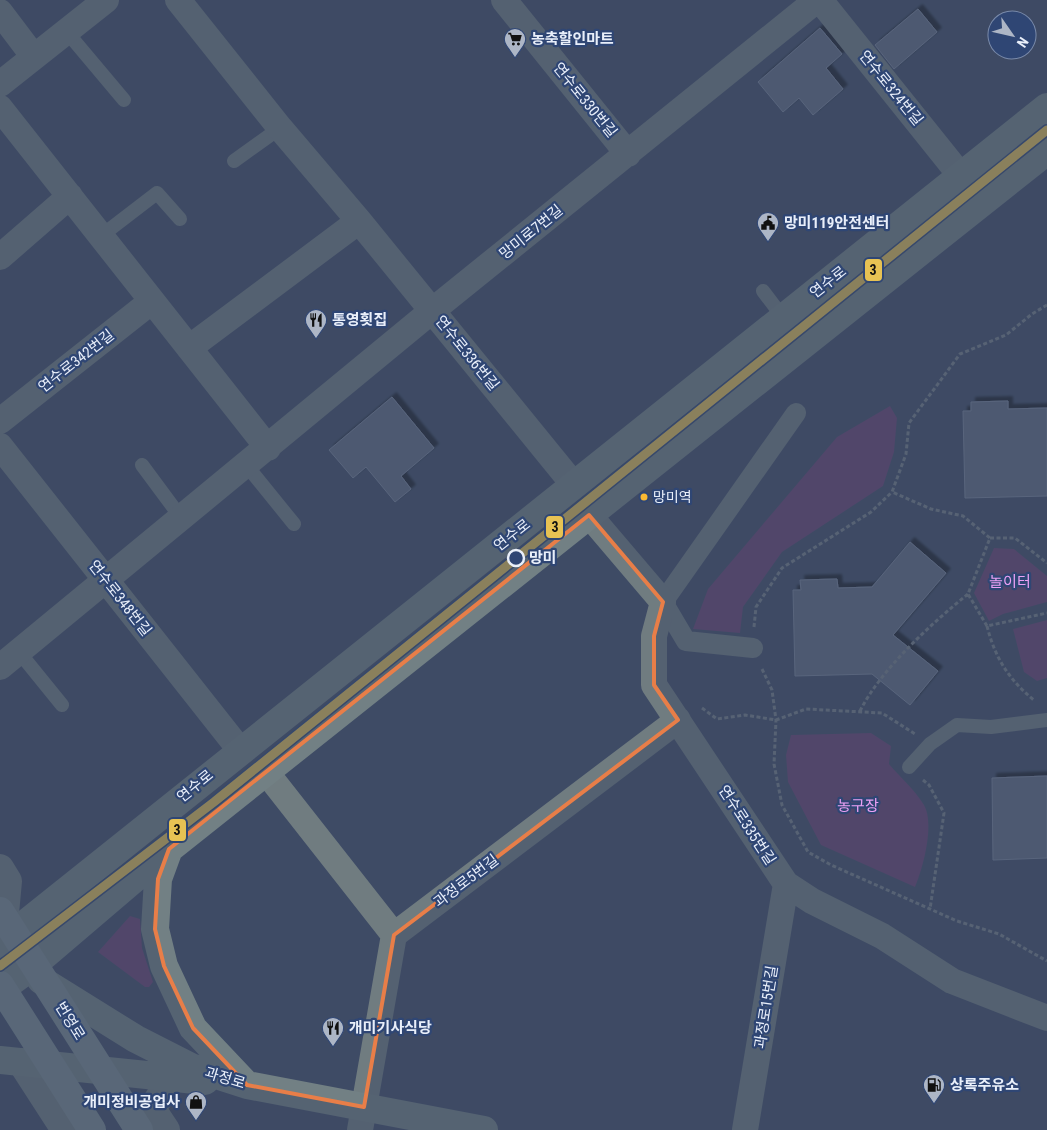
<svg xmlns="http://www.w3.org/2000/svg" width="1047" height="1130" font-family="'Roboto Condensed','Noto Sans KR',sans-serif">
<defs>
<filter id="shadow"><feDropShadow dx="4.5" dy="-4.5" stdDeviation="1" flood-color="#0009"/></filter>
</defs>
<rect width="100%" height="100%" fill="#3e4b65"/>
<path fill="#684272" d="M 890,406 L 897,418 L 894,452 L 883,486 L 782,552 L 743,607 L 740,633 L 693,629 L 708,589 L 837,437 Z
M 994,548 L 1014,549 L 1047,576 L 1047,602 L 1003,614 L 989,621 L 974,593 Z
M 1047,620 L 1047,678 L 1037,681 L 1024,672 L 1013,629 Z
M 871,733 L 891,746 L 889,764 C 900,777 915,790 924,805 C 935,824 923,868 915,887 L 821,845 L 788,782 L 786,755 L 791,735 Z
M 130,916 L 140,919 L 142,948 L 153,982 L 149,987 L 145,987 L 98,952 Z"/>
<path fill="#606b80" stroke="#79849a" filter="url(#shadow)" d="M 918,9 L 937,32 L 894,69 L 875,45 Z
M 820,28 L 842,54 L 826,68 L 843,89 L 813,115 L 799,98 L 783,112 L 758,82 Z
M 392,397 L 434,448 L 401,476 L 411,489 L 395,502 L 366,467 L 353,478 L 329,450 Z
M 1008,401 L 1008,409 L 1047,408 L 1047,496 L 965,498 L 963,411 L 971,411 L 971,402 Z
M 910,542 L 946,573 L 893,635 L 938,671 L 910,705 L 872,674 L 795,676 L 793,590 L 801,590 L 800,580 L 837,579 L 838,588 L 872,587 Z
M 1047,776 L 1047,858 L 993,860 L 992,778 Z"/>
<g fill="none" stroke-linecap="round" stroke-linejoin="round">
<path stroke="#757f87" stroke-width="3" stroke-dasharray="4 2.5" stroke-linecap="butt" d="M 1047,305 L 1032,314 L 1006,335 L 960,354 L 909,423 L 906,454 L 892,492 L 931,509 L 963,516 L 990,538 L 968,594 L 987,626 L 1047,613
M 990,538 L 1015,538 L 1047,563
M 987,626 C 995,658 1009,680 1035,701
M 754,627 L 756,607 L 782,568 L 871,512 L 892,492
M 762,669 L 772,690 L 776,720 L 774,764 L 782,805 L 808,852 L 831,865 L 957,921 L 999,934 L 1047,961
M 702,708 L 717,719 L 745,715 L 776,720 L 806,709 L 882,713 L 915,734
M 860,711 C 881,669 931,624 968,594
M 923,780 L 929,785 L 944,813 L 930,909"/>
<path stroke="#707c80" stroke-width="14" d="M 66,31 L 124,100
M 234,161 L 280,128
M 101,236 L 157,193 L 180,219
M 763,291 L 804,345
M 142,465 L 182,519
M 247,466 L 294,524
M 19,652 L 62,705
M 909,767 L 930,744 L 957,725 L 991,727 L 1047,720"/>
<path stroke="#707c80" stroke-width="20" d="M 753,648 L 686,641 L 663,602 L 796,413"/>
<path stroke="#707c80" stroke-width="26" d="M 178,0 L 280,128 L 359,221 L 574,485
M 504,0 L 628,154
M 820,0 L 961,176
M 0,12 L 34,57
M 0,84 L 106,0
M 0,108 L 268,448
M 0,257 L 70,196
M 189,348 L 359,221
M 0,421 L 152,301
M 0,446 L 240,750
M 589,515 L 663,602 L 654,636 L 654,685 L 786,884 L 812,901 L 882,936 L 952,981 L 1047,1018
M 0,667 L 433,310 L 817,0
M 266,772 L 394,935
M 360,1130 L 394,935 L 678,720
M 745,1130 L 786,884"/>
<path stroke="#707c80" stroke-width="28" d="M 0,868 L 8,881 L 3,935
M 21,1062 L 65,1130
M 166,1130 L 152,1109 L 172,1077"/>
<path stroke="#728084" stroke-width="28" d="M 169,849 L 158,879 L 155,929 L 164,966 L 193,1028 L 244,1082
M 0,944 L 1047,107
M 41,980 L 136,1039 L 191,1067 L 247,1085 L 484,1130
M 0,990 L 26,971 L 169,849 L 1047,151
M 0,1060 L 205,1081"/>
<path stroke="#7a8a90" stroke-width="28" d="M 0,911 L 139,1130
M 0,985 L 92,1130"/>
<g stroke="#2f4674" stroke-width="12">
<path id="metro-1" d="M 0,966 L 214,802 L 1047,130"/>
</g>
<use href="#metro-1" stroke="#e7c253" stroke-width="9"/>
</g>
<path d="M0 0H1047V1130H0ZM 589,515 L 663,602 L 654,636 L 654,685 L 678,720 L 394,935 L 364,1107 L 247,1085 L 193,1028 L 164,966 L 155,929 L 158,879 L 169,849 Z" fill="#3e4b65" fill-opacity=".55" fill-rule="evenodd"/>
<path fill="none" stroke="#e87e48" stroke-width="4" stroke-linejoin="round" d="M 589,515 L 663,602 L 654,636 L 654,685 L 678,720 L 394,935 L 364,1107 L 247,1085 L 193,1028 L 164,966 L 155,929 L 158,879 L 169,849 Z"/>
<defs>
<g id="supermarket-pin" transform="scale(1.125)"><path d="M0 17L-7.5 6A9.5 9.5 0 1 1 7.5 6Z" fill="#adb6c6" stroke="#2f4674"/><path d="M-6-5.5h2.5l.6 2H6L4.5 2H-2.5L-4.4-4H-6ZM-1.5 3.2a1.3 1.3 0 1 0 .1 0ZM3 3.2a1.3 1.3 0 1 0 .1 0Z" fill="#111"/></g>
<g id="civic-pin" transform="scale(1.125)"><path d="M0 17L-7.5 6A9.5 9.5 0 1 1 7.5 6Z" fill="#adb6c6" stroke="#2f4674"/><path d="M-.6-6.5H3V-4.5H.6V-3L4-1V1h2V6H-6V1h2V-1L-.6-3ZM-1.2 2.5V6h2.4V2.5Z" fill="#111"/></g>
<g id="restaurant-pin" transform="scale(1.125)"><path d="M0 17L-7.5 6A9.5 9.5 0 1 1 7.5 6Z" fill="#adb6c6" stroke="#2f4674"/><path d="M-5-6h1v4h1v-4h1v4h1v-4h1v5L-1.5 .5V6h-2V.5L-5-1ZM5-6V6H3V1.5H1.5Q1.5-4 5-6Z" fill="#111"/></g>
<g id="fuel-pin" transform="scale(1.125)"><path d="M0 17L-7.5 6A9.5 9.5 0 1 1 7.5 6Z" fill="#adb6c6" stroke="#2f4674"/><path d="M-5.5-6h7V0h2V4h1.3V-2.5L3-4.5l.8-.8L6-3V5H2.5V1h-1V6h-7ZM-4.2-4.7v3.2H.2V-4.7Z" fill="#111"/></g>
<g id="shop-pin" transform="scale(1.125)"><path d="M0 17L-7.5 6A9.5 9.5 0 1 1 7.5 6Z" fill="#adb6c6" stroke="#2f4674"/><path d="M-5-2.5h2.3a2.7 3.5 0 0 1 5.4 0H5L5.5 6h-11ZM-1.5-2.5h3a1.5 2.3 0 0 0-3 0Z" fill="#111"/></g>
</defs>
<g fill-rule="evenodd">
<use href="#supermarket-pin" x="515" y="39"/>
<use href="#civic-pin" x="768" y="223"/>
<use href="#restaurant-pin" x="316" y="320"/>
<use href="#restaurant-pin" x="333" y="1028"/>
<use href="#fuel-pin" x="934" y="1085"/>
<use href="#shop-pin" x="196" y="1102"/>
</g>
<circle fill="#fab933" stroke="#2f4674" stroke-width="2" cx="644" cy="497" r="4.5"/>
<circle fill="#2f4674" stroke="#e9effa" stroke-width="2.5" cx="516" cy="558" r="8"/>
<g text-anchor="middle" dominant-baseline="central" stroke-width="4.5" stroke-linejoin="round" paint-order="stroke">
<g font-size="14" fill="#e9effa" stroke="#2f4674" text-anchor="start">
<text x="653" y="497">망미역</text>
</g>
<g font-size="15" font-weight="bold" fill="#e9effa" stroke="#2f4674" text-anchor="start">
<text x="531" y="39">농축할인마트</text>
<text x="784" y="223">망미119안전센터</text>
<text x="332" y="320">통영횟집</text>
<text x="349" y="1028">개미기사식당</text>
<text x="950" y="1085">상록주유소</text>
<text x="180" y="1102" text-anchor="end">개미정비공업사</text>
</g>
<g font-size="15" fill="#e9effa" stroke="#2f4674">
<text transform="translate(891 88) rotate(51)">연수로324번길</text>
<text transform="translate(585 100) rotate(51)">연수로330번길</text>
<text transform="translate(531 232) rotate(-39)">망미로7번길</text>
<text transform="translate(828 282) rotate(-38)">연수로</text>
<text transform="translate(467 353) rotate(51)">연수로336번길</text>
<text transform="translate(76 361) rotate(-38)">연수로342번길</text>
<text transform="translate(512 535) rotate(-38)">연수로</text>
<text transform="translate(120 598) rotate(52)">연수로348번길</text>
<text transform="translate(195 786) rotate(-39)">연수로</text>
<text transform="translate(747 825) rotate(57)">연수로335번길</text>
<text transform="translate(466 881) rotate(-37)">과정로5번길</text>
<text transform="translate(766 1007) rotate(-81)">과정로15번길</text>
<text transform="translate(70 1021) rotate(58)">번영로</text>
<text transform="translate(225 1078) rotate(17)">과정로</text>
</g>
<g font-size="15" font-weight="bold" fill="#e9effa" stroke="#2f4674" text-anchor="start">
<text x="529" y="558">망미</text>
</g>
<g font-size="15" fill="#eba1f5" stroke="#2f4674">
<text x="1010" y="582">놀이터</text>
<text x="858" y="806">농구장</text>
</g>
</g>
<g stroke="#2f4674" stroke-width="2">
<rect x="864" y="258" width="19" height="24" rx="5" fill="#e7c253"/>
<rect x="545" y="515" width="19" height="24" rx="5" fill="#e7c253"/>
<rect x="168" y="818" width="19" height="24" rx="5" fill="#e7c253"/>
</g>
<g font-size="14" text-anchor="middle" font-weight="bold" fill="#111">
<text x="873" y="275">3</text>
<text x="555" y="532">3</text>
<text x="177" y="835">3</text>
</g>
<g transform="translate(1012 35) rotate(124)"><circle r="24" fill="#2f4674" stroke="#798aaa"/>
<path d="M0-4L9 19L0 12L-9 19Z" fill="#adb6c6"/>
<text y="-8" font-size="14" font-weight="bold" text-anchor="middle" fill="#e9effa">N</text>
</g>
</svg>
